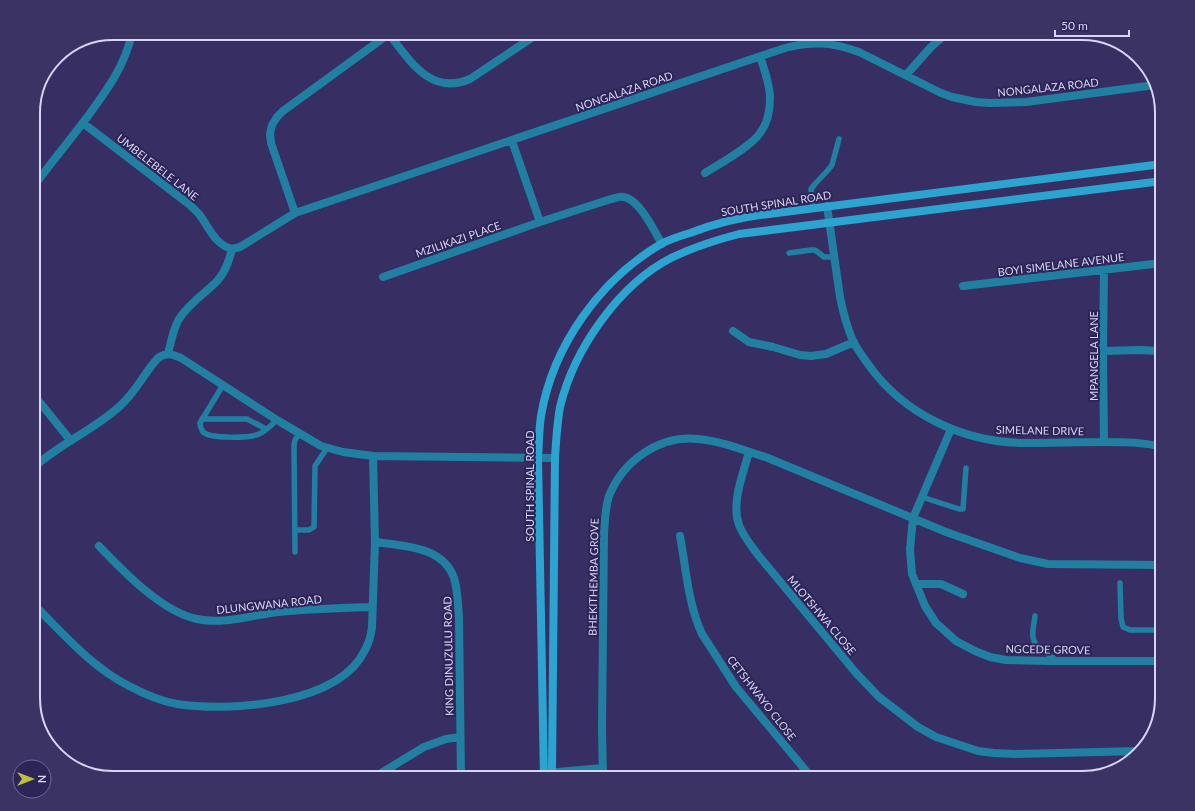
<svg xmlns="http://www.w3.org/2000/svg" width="1195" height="811" font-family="Lato,sans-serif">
<rect width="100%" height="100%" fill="#372f63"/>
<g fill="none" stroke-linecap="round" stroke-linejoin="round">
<path stroke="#2180a2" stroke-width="5.5" d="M 813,208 L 811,189 L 815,184 L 828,170 L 832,165 L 839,139
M 789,253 L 811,250 L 815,250 L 824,257 L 834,257
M 223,385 L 200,423 C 200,426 201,429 203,432 C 210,439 250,438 259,434 C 266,431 271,425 277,420
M 202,419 L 247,419 L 266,429
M 922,497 L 959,509 L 963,509 L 966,468
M 295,530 L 309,530 L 314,527 L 315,466 L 327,448
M 295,552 L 294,445 L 295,440 L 299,434
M 1120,583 L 1121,618 L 1123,627 L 1130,630 L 1162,630
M 1035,616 C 1034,626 1030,636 1036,645 L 1057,661"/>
<path stroke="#2180a2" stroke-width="8" d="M 389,34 C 410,61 431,96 470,79 L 539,33
M 906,75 L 931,47 L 947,33
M 83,123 L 190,205 C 193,208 196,211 199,214 C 209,227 215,245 232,249
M 512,141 L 540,222
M 705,173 C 719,164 752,146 760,133 C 767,124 770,110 770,98 C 770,84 764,69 760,56
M 33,187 C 51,163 70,140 88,116 C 107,90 125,66 132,33
M 827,206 L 840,297 C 843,312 847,327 853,341 C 857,349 863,357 868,364 C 903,414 963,442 1023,443 C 1050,443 1078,442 1105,442 C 1124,442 1143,442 1162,447
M 295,213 L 271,143 L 270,134 L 272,125 L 277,117 L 283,111 L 390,33
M 1104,270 L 1103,351 L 1104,442
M 383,277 L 540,222 L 611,199 C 615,198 620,196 624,197 C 640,200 654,231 662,244
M 963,286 L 1162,263
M 733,331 L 749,342 L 773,347 L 800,355 L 811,356 L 826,354 L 854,342
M 1103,351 L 1139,350 L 1162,351
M 168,354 C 171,342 173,329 179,319 C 190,302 205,294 218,280 C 226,271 229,260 232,249 L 240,247 L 295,213 L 785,48 C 812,41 832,42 859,52 L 941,93 L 952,97 L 976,102 L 990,103 L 1026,102 L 1155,85
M 33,394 L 71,441
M 951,429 L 913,518 L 910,549 L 912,574 L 925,606 L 936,623 L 956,641 L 975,651 L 990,657 L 1006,660 L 1050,661 L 1162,661
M 749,452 C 743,474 731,503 739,525 C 743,536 751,545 758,555 L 856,673 L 879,697 L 918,727 L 936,737 L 978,751 L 994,753 L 1015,754 L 1139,751
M 373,456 L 555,458
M 33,468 C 59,444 94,430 120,406 C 136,392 144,373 158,358 C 166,352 172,354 181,358 L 277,420 L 321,446 L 343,452 L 373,456 L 375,542 L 372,627 C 371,635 369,643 365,650 C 339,705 229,712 177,704 C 160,701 144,694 129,686 C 91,667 63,633 33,604
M 680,536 C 686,568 688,604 702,634 L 736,687 L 812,778
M 375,542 C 403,546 443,546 454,578 C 458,591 458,605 459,618 L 461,778
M 99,546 C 123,571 162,612 197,619 C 223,625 252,615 278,612 C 309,609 341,608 372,607
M 916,584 L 941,584 L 963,594
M 546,773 L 603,768
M 373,778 L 424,747 L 446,739 L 460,737
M 603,778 L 602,728 L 604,533 C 605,521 605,508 609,496 C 623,461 659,435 698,439 C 722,441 746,451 768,458 L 946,532 L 1020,558 L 1048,564 L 1162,565"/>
<path stroke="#2ba4d0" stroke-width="8" d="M 544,778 L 538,458 C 539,444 539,429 541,416 C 553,345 600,280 661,244 C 670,239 680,236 690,233 C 716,223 741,217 769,214 L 1162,164
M 551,778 L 552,772 L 555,458 C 556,441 557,424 560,407 C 574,349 619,284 673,257 C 694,247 716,240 739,234 L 1162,181"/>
</g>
<g text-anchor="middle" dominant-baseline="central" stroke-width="4" stroke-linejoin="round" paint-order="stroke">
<g font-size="11" fill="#d7d5f5" stroke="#2d2557">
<text transform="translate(1048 87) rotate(-6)">NONGALAZA ROAD</text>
<text transform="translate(624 91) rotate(-19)">NONGALAZA ROAD</text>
<text transform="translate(158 167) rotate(38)">UMBELEBELE LANE</text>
<text transform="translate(776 203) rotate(-9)">SOUTH SPINAL ROAD</text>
<text transform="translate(458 239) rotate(-19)">MZILIKAZI PLACE</text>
<text transform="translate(1061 264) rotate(-7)">BOYI SIMELANE AVENUE</text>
<text transform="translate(1093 356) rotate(-90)">MPANGELA LANE</text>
<text transform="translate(1040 430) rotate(1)">SIMELANE DRIVE</text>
<text transform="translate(529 486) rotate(-90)">SOUTH SPINAL ROAD</text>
<text transform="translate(593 577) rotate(-89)">BHEKITHEMBA GROVE</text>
<text transform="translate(269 604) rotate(-6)">DLUNGWANA ROAD</text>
<text transform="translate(822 615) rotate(50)">MLOTSHWA CLOSE</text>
<text transform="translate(1048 649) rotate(1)">NGCEDE GROVE</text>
<text transform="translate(448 656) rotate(-91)">KING DINUZULU ROAD</text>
<text transform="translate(762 698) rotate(52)">CETSHWAYO CLOSE</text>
</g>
</g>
<path d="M0 0H1195V811H0ZM113 40H1082A73 73 0 0 1 1155 113V698A73 73 0 0 1 1082 771H113A73 73 0 0 1 40 698V113A73 73 0 0 1 113 40Z" fill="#3b3364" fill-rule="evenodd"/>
<path fill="none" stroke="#d7d5f5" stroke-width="2" d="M113 40H1082A73 73 0 0 1 1155 113V698A73 73 0 0 1 1082 771H113A73 73 0 0 1 40 698V113A73 73 0 0 1 113 40Z"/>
<g transform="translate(32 779) rotate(90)"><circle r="19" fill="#2d2557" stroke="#716b96"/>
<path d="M0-3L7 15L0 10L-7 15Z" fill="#c1bd3f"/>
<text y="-6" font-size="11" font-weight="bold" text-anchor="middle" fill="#d7d5f5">N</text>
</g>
<path d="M1055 30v6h74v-6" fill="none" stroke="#d7d5f5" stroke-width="2"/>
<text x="1061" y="30" font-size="12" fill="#d7d5f5" stroke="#2d2557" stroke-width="3" paint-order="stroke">50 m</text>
</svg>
